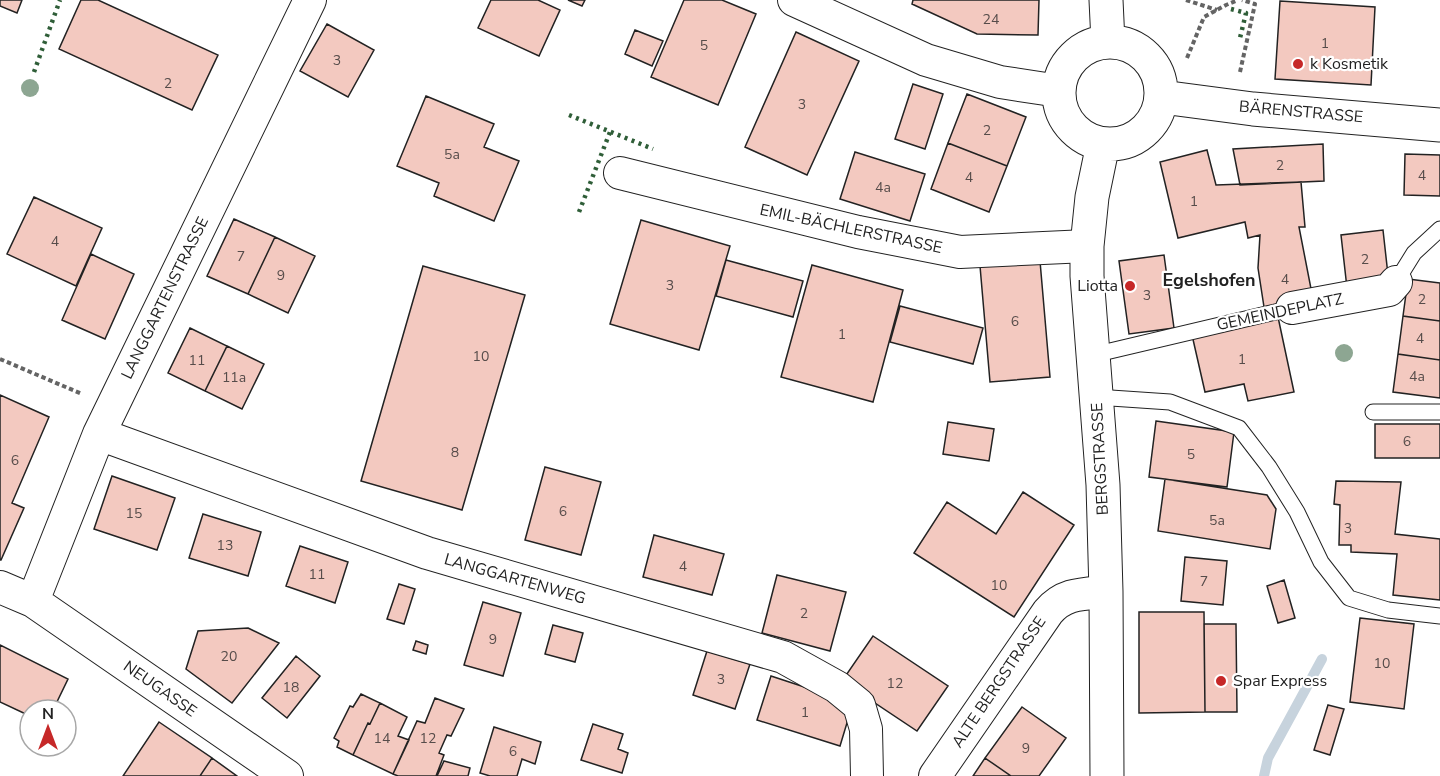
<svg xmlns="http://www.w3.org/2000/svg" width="1440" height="776" font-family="'Nunito Sans',sans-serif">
<rect width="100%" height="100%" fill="#fff"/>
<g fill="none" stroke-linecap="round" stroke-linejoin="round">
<path stroke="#c7d3dd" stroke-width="10" d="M 1264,776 L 1268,758 L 1322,659"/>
</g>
<path fill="#f3c9c0" stroke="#222" stroke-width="1.5" d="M 0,0 L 22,0 L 17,13 L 0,6 Z
M 81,0 L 98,0 L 218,55 L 192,110 L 59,49 Z
M 491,0 L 538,0 L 560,10 L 539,56 L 478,28 Z
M 568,0 L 585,0 L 582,6 Z
M 684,0 L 722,0 L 756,14 L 718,105 L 651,77 Z
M 913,0 L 1039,0 L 1038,35 L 977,34 L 912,4 Z
M 1280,1 L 1375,7 L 1371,85 L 1275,79 Z
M 327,24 L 374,50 L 348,97 L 300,71 Z
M 635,30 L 663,41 L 652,66 L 625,54 Z
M 796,32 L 859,61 L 807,175 L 745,147 Z
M 913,84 L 943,94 L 925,149 L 895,139 Z
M 967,94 L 1026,117 L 1007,166 L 948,143 Z
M 426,96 L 494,124 L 484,147 L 519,161 L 494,221 L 434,196 L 439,183 L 397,166 Z
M 948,143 L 1007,166 L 989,212 L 931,189 Z
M 1323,144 L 1324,181 L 1240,185 L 1233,149 Z
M 1207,150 L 1216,185 L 1301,182 L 1305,227 L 1299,227 L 1313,299 L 1264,307 L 1258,268 L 1260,235 L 1248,238 L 1245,222 L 1178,238 L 1160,162 Z
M 855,152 L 925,174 L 910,221 L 840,199 Z
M 1405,154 L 1440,155 L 1440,196 L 1404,195 Z
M 34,197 L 102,228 L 76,286 L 7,254 Z
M 234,219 L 275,237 L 248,294 L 207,276 Z
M 641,220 L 730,246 L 699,350 L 610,324 Z
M 1383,230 L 1389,284 L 1347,288 L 1341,235 Z
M 275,237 L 315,256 L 288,313 L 248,294 Z
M 91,254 L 134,274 L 105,339 L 62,320 Z
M 1164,255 L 1174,328 L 1129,334 L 1119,261 Z
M 726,260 L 803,281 L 793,317 L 716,296 Z
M 1040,261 L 1050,377 L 990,382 L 980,266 Z
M 812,265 L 903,290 L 873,402 L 781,377 Z
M 423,266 L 525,295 L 462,510 L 361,481 Z
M 1408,279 L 1440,283 L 1440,321 L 1403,316 Z
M 900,306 L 983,328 L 973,364 L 890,342 Z
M 1403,316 L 1440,321 L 1440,360 L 1398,354 Z
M 1278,317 L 1294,392 L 1248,401 L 1244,384 L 1205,392 L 1192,335 Z
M 190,328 L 227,346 L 205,391 L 168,373 Z
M 227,346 L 264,364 L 242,409 L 205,391 Z
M 1398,354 L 1440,360 L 1440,398 L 1393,392 Z
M 0,395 L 49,417 L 12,503 L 24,508 L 1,560 L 0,560 Z
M 1156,421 L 1234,432 L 1227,487 L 1149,477 Z
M 948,422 L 994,429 L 989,461 L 943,454 Z
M 1375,424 L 1440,424 L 1440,458 L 1375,458 Z
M 545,467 L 601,482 L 581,555 L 525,540 Z
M 112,476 L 175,498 L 157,550 L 94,529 Z
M 1165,479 L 1267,495 L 1276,509 L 1270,549 L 1158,531 Z
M 1336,481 L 1401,482 L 1395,534 L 1440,539 L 1440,600 L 1393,595 L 1397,554 L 1351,552 L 1351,545 L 1339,545 L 1340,505 L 1334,504 Z
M 1023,492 L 1074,525 L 1014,617 L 914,553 L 947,502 L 996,534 Z
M 203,514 L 261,532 L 248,576 L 189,558 Z
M 654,535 L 724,554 L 712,595 L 643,577 Z
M 300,546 L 348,562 L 335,603 L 286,586 Z
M 1185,557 L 1227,561 L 1223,605 L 1181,601 Z
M 777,575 L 846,592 L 830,651 L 762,633 Z
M 1284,580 L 1295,618 L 1278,623 L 1267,586 Z
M 399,584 L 415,589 L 404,624 L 387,619 Z
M 483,602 L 521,613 L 503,676 L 464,665 Z
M 1139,612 L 1204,612 L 1205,712 L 1139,713 Z
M 1360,618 L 1414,624 L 1404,709 L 1350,702 Z
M 1204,624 L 1236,624 L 1237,712 L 1205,712 Z
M 553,625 L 583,633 L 575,662 L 545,654 Z
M 248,628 L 279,643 L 232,703 L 186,669 L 198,631 Z
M 873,636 L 948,686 L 917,731 L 842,681 Z
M 416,641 L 428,645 L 426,654 L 413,650 Z
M 0,645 L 68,679 L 53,710 L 30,710 L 30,716 L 0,702 Z
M 707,651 L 750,664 L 735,709 L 693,695 Z
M 296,656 L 320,676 L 287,718 L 262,698 Z
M 771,676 L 853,703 L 840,746 L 757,720 Z
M 361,694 L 380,703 L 370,724 L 368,723 L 353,755 L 337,747 L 339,741 L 334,738 L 350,706 L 353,707 Z
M 435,698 L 464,709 L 451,736 L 447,735 L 439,753 L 444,755 L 436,776 L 398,776 L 393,774 L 417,721 L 425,723 Z
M 380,703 L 407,717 L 398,736 L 409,740 L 393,774 L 353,755 L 368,723 L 370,724 Z
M 1328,705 L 1344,709 L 1330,755 L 1314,750 Z
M 1022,707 L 1066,738 L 1039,776 L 1011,776 L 985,758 Z
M 159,722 L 212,758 L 200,776 L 123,776 Z
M 593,724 L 623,734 L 618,749 L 628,753 L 622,773 L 581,760 Z
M 494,727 L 541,742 L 535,764 L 522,759 L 517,776 L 490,776 L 480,773 Z
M 212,758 L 237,776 L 200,776 Z
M 985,758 L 1011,776 L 973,776 Z
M 444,761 L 470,768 L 468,776 L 437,776 Z"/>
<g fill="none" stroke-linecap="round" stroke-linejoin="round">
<g stroke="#222" stroke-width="17">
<path id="lane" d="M 1396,282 L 1414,253 L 1440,229
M 1093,355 L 1292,308
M 1096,397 L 1170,402 L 1239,428 L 1269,467 L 1297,512 L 1321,562 L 1349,598 L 1388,610 L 1440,616
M 1373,412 L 1440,412"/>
</g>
<g stroke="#222" stroke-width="34">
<path id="street" d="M 794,0 L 926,60 L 1000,82 L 1059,91
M 620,173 L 858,232 L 960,252 L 1087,246
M 1292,308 L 1389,290 L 1396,282
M 99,434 L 427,553 L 783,657 L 837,687 L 859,705 L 866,729 L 867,776
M 0,587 L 33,601 L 287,776
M 33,601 L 99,434 L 310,0
M 935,776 L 1048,612 C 1064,593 1082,594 1106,592"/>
</g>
<g stroke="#222" stroke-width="35">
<path id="secondary" d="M 1106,0 L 1108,42
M1059 93a51 51 0 1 1 102 0a51 51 0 1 1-102 0Z
M 1162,97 L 1253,109 L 1440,125
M 1103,144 L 1092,197 L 1087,246 L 1087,276 L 1103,485 L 1106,592 L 1107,776"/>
</g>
<path stroke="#646464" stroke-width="4" stroke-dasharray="4.5 3" stroke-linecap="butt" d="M 1186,0 L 1217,10
M 1187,58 L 1204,17 L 1226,5 L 1238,0
M 1240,72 L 1255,4 L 1242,0
M 0,359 L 82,394"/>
<use href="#lane" stroke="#fff" stroke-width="15"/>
<use href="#street" stroke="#fff" stroke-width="32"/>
<use href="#secondary" stroke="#fff" stroke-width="33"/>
<path stroke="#2f5e38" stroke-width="4.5" stroke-dasharray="3 4.5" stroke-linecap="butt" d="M 1231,9 L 1246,13 L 1240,38
M 34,72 L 60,0
M 569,115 L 653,149
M 579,212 L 610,132"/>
</g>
<g fill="#8da692">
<circle cx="30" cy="88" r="9"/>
<circle cx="1344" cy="353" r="9"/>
</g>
<g fill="#c62828" stroke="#fff" stroke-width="2">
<circle cx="1298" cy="64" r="6"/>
<circle cx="1130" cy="286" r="6"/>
<circle cx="1221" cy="681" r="6"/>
</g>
<g text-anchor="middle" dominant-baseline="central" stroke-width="4.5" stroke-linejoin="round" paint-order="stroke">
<g font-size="14" fill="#564c4a">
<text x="991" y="19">24</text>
<text x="1325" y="43">1</text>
<text x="704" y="45">5</text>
<text x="337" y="60">3</text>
<text x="168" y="83">2</text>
<text x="802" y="104">3</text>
<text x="987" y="130">2</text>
<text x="452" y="154">5a</text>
<text x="1280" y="165">2</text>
<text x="1422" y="175">4</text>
<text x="969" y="177">4</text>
<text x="883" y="187">4a</text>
<text x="1194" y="201">1</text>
<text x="55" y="241">4</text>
<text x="241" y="256">7</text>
<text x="1365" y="259">2</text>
<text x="281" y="275">9</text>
<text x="1285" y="279">4</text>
<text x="670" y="285">3</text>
<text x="1147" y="295">3</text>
<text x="1422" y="299">2</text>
<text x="1015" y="321">6</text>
<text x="842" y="334">1</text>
<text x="1420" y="338">4</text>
<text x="481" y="356">10</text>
<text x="1242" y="359">1</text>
<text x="197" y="360">11</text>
<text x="1417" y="376">4a</text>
<text x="234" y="377">11a</text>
<text x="1407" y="441">6</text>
<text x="455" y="452">8</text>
<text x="1191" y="454">5</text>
<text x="15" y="460">6</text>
<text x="563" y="511">6</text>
<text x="134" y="513">15</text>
<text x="1217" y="520">5a</text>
<text x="1348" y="528">3</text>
<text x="225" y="545">13</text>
<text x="683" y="566">4</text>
<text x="317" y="574">11</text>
<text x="1204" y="581">7</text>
<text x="999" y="585">10</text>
<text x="804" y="613">2</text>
<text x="493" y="639">9</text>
<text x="229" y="656">20</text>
<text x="1382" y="663">10</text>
<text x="721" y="679">3</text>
<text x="895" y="683">12</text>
<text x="291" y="687">18</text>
<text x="805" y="712">1</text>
<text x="382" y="738">14</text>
<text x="428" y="738">12</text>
<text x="1026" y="748">9</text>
<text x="513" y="751">6</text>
</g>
<g font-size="16" fill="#222" stroke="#fff" text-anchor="start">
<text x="1310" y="64">k Kosmetik</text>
<text x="1118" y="286" text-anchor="end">Liotta</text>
<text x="1233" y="681">Spar Express</text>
</g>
<g font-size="16" fill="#222" stroke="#fff">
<text transform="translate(1301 112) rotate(5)">BÄRENSTRASSE</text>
<text transform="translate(851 229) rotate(12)">EMIL-BÄCHLERSTRASSE</text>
<text transform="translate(165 298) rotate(-64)">LANGGARTENSTRASSE</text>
<text transform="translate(1280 312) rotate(-12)">GEMEINDEPLATZ</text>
<text transform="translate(1100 459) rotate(-93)">BERGSTRASSE</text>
<text transform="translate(515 579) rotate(16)">LANGGARTENWEG</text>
<text transform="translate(999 682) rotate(-56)">ALTE BERGSTRASSE</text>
<text transform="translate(160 689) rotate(35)">NEUGASSE</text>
</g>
<g font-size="18" font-weight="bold" fill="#222" stroke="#fff">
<text x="1209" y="280">Egelshofen</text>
</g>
</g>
<g transform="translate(48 728)"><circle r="28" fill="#ffffff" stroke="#a7a7a7" stroke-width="1.5"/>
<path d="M0-4.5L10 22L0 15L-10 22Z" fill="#c62828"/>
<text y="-9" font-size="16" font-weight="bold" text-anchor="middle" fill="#222222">N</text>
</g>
</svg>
